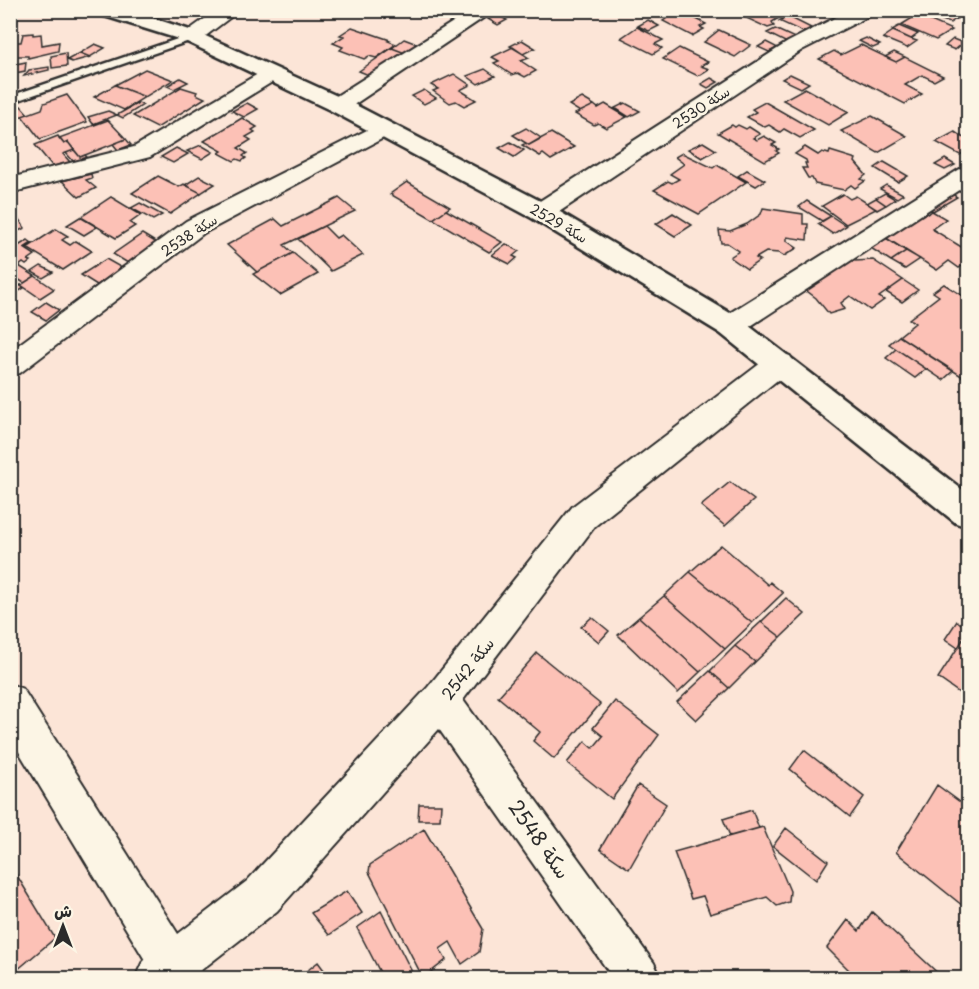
<svg xmlns="http://www.w3.org/2000/svg" width="979" height="989" font-family="'Playpen Sans','Playpen Sans Arabic',sans-serif">
<rect width="100%" height="100%" fill="#fce5d7"/>
<filter id="ink" filterUnits="userSpaceOnUse"><feTurbulence type="fractalNoise" baseFrequency=".0167" numOctaves="2"/><feDisplacementMap in="SourceGraphic" scale="12" xChannelSelector="R" yChannelSelector="G"/><feConvolveMatrix kernelMatrix="1 2 1 2 8 2 1 2 1" color-interpolation-filters="sRGB"/></filter>
<g filter="url(#ink)">
<path fill="#fcc1b6" stroke="#2b2b2b" stroke-width="1.5" d="M 679,10 L 706,24 L 700,27 L 704,29 L 692,36 L 663,21 Z
M 752,10 L 768,10 L 782,16 L 772,22 L 774,26 L 768,28 L 742,16 Z
M 823,10 L 848,10 L 850,12 L 838,18 Z
M 952,10 L 960,10 L 968,16 L 962,20 L 947,13 Z
M 939,12 L 956,19 L 950,23 L 934,17 Z
M 497,15 L 507,20 L 498,25 L 488,19 Z
M 917,15 L 952,30 L 936,40 L 901,25 Z
M 787,16 L 811,28 L 803,32 L 779,21 Z
M 648,20 L 659,26 L 649,31 L 638,26 Z
M 899,26 L 918,34 L 911,39 L 892,30 Z
M 352,27 L 390,40 L 388,41 L 396,44 L 376,58 L 369,56 L 364,59 L 340,50 L 343,47 L 333,43 L 344,36 L 340,35 Z
M 637,27 L 663,40 L 655,44 L 662,48 L 653,54 L 621,38 Z
M 775,29 L 797,39 L 789,44 L 767,33 Z
M 719,30 L 751,45 L 735,57 L 704,42 Z
M 893,31 L 911,39 L 917,41 L 907,48 L 883,38 Z
M 33,33 L 33,35 L 41,34 L 42,45 L 59,42 L 58,51 L 28,58 L 28,56 L 10,56 L 10,42 L 21,42 L 23,34 Z
M 866,38 L 880,45 L 873,48 L 859,41 Z
M 404,39 L 417,44 L 405,53 L 392,48 Z
M 953,39 L 963,43 L 955,50 L 945,46 Z
M 522,40 L 535,48 L 523,54 L 510,46 Z
M 766,42 L 776,47 L 777,48 L 769,52 L 758,47 Z
M 95,44 L 105,48 L 90,57 L 80,53 Z
M 861,45 L 896,62 L 905,57 L 943,76 L 934,81 L 922,75 L 905,85 L 922,94 L 905,104 L 819,59 L 834,51 L 841,55 Z
M 513,47 L 529,58 L 521,61 L 536,71 L 525,77 L 518,73 L 512,75 L 494,63 L 499,61 L 492,57 Z
M 392,48 L 405,53 L 371,76 L 359,71 Z
M 679,48 L 708,62 L 701,66 L 709,69 L 698,76 L 663,59 Z
M 894,52 L 905,57 L 896,62 L 885,57 Z
M 66,53 L 67,66 L 52,68 L 51,56 Z
M 80,53 L 90,57 L 72,62 L 67,60 Z
M 26,62 L 25,71 L 15,73 L 16,64 Z
M 49,67 L 49,70 L 24,76 L 29,70 Z
M 145,69 L 173,80 L 145,97 L 115,85 Z
M 485,69 L 495,76 L 478,84 L 467,76 Z
M 454,74 L 470,85 L 460,90 L 476,100 L 464,106 L 456,101 L 450,103 L 433,91 L 438,89 L 431,85 Z
M 790,74 L 809,83 L 801,88 L 782,79 Z
M 180,78 L 188,82 L 174,89 L 167,86 Z
M 711,78 L 718,82 L 708,88 L 701,84 Z
M 115,85 L 145,97 L 124,110 L 94,97 Z
M 181,87 L 197,92 L 196,94 L 205,98 L 157,128 L 133,116 Z
M 805,88 L 849,112 L 828,125 L 783,100 Z
M 424,90 L 436,98 L 424,104 L 412,96 Z
M 67,95 L 87,122 L 40,139 L 22,116 L 42,109 L 44,103 Z
M 582,98 L 594,105 L 580,112 L 569,105 Z
M 765,102 L 814,130 L 800,138 L 784,129 L 780,132 L 769,125 L 765,127 L 747,117 L 756,112 L 752,109 Z
M 138,103 L 143,105 L 123,118 L 117,115 Z
M 247,103 L 258,109 L 244,117 L 232,111 Z
M 625,103 L 640,111 L 629,117 L 615,108 Z
M 605,104 L 627,117 L 606,128 L 598,123 L 594,125 L 575,114 L 594,105 L 598,108 Z
M 21,106 L 28,114 L 10,120 L 10,110 Z
M 108,111 L 117,115 L 93,124 L 88,117 Z
M 872,116 L 907,136 L 878,153 L 841,131 Z
M 242,118 L 257,127 L 252,130 L 255,132 L 246,137 L 251,140 L 238,148 L 247,153 L 243,156 L 246,158 L 242,161 L 237,159 L 234,161 L 219,153 L 222,151 L 204,141 Z
M 108,120 L 126,139 L 80,157 L 68,142 L 64,144 L 59,138 Z
M 732,125 L 735,127 L 738,125 L 746,129 L 749,127 L 760,134 L 753,138 L 757,140 L 764,136 L 776,143 L 772,145 L 779,149 L 776,151 L 779,153 L 765,161 L 718,133 Z
M 526,128 L 541,138 L 529,145 L 513,135 Z
M 955,132 L 968,141 L 968,150 L 960,155 L 936,142 Z
M 551,133 L 574,147 L 551,160 L 543,154 L 540,156 L 522,145 L 526,143 L 529,145 Z
M 58,136 L 64,144 L 68,142 L 74,150 L 63,154 L 70,162 L 54,168 L 35,145 Z
M 126,139 L 131,145 L 118,150 L 113,144 Z
M 510,142 L 524,150 L 514,157 L 499,148 Z
M 703,142 L 716,150 L 702,158 L 688,149 Z
M 201,145 L 213,152 L 202,159 L 187,151 Z
M 805,147 L 818,155 L 822,152 L 829,154 L 830,151 L 856,159 L 855,162 L 866,175 L 861,179 L 865,181 L 855,188 L 851,185 L 844,190 L 815,184 L 812,178 L 808,178 L 802,168 L 807,168 L 805,163 L 807,163 L 806,160 L 795,154 Z
M 176,148 L 188,154 L 173,163 L 161,157 Z
M 74,150 L 80,157 L 85,155 L 90,161 L 70,163 L 74,162 L 66,153 Z
M 682,153 L 713,168 L 717,165 L 746,182 L 699,214 L 654,190 L 668,181 L 672,183 L 679,179 L 670,174 L 684,164 L 675,157 Z
M 945,159 L 955,165 L 945,170 L 935,165 Z
M 884,162 L 908,176 L 898,182 L 875,168 Z
M 747,170 L 765,180 L 756,186 L 738,176 Z
M 91,174 L 92,178 L 86,180 L 96,188 L 79,197 L 62,181 Z
M 158,176 L 179,187 L 184,184 L 201,193 L 170,214 L 132,193 Z
M 199,176 L 215,184 L 201,193 L 185,185 Z
M 407,182 L 450,207 L 433,219 L 390,194 Z
M 886,185 L 903,194 L 897,198 L 880,189 Z
M 942,188 L 957,197 L 933,211 L 919,201 Z
M 885,193 L 895,199 L 886,205 L 876,198 Z
M 843,194 L 850,199 L 856,196 L 876,209 L 846,224 L 822,206 Z
M 111,197 L 141,215 L 130,223 L 135,226 L 116,238 L 81,217 Z
M 339,198 L 355,211 L 284,245 L 293,253 L 257,272 L 227,245 L 275,219 L 283,226 Z
M 876,198 L 886,205 L 877,210 L 867,203 Z
M 807,201 L 829,215 L 831,216 L 822,221 L 799,207 Z
M 140,203 L 162,215 L 153,220 L 131,208 Z
M 763,208 L 803,214 L 803,224 L 808,224 L 807,240 L 787,237 L 787,241 L 797,248 L 784,256 L 779,253 L 766,252 L 756,258 L 760,260 L 747,269 L 730,257 L 739,251 L 727,243 L 721,243 L 719,230 L 730,231 L 747,224 L 761,214 Z
M 446,210 L 502,242 L 489,252 L 433,219 Z
M 920,210 L 928,214 L 932,211 L 946,219 L 932,229 L 968,251 L 968,262 L 959,268 L 949,261 L 937,270 L 872,229 Z
M 673,213 L 692,225 L 675,236 L 656,224 Z
M 15,214 L 25,228 L 14,233 L 10,228 L 10,216 Z
M 831,216 L 846,226 L 833,234 L 818,224 Z
M 80,217 L 97,227 L 84,235 L 67,225 Z
M 324,226 L 336,238 L 341,235 L 363,255 L 331,271 L 298,239 Z
M 56,229 L 68,236 L 62,240 L 70,245 L 76,241 L 92,251 L 63,270 L 27,248 Z
M 878,233 L 906,251 L 891,261 L 863,243 Z
M 142,234 L 157,243 L 128,263 L 113,254 Z
M 28,240 L 32,243 L 24,248 L 35,255 L 28,260 L 31,261 L 26,265 L 23,263 L 19,266 L 10,261 L 10,251 Z
M 506,244 L 519,251 L 513,256 L 517,258 L 510,264 L 492,255 Z
M 906,251 L 920,259 L 905,269 L 891,261 Z
M 293,253 L 318,274 L 280,295 L 253,274 Z
M 850,258 L 855,261 L 873,260 L 903,280 L 879,297 L 884,300 L 870,310 L 850,296 L 841,303 L 845,309 L 829,314 L 816,298 L 799,285 Z
M 106,259 L 122,268 L 97,285 L 81,275 Z
M 13,263 L 19,266 L 35,276 L 24,283 L 10,274 L 10,264 Z
M 41,266 L 53,272 L 43,278 L 32,272 Z
M 35,276 L 54,289 L 40,298 L 21,285 Z
M 10,279 L 24,288 L 10,297 Z
M 903,280 L 918,290 L 902,302 L 886,292 Z
M 944,284 L 968,299 L 968,377 L 966,379 L 899,336 L 915,323 L 909,319 L 939,296 L 933,292 Z
M 46,302 L 59,310 L 46,320 L 32,312 Z
M 899,336 L 953,371 L 943,380 L 889,344 Z
M 896,349 L 926,369 L 915,378 L 886,358 Z
M 730,482 L 754,500 L 725,526 L 701,506 Z
M 721,545 L 768,585 L 770,582 L 783,593 L 752,623 L 690,572 Z
M 690,572 L 752,623 L 725,649 L 664,596 Z
M 664,596 L 725,649 L 700,672 L 639,617 Z
M 786,598 L 805,614 L 781,637 L 761,622 Z
M 592,617 L 609,631 L 599,642 L 581,627 Z
M 639,617 L 700,672 L 678,693 L 618,635 Z
M 957,621 L 968,629 L 958,648 L 945,639 Z
M 761,622 L 781,637 L 755,662 L 735,646 Z
M 968,632 L 968,699 L 938,678 Z
M 735,646 L 755,662 L 729,688 L 710,671 Z
M 537,653 L 600,704 L 554,759 L 533,741 L 540,732 L 498,697 Z
M 710,671 L 729,688 L 696,720 L 677,702 Z
M 615,701 L 659,735 L 612,799 L 567,763 L 585,741 L 593,748 L 603,736 L 593,728 Z
M 804,750 L 864,797 L 850,817 L 790,769 Z
M 638,785 L 666,804 L 629,869 L 600,849 Z
M 937,785 L 968,808 L 968,910 L 896,852 Z
M 419,804 L 441,804 L 440,820 L 418,820 Z
M 752,810 L 759,828 L 730,836 L 723,819 Z
M 763,827 L 790,891 L 789,902 L 777,906 L 767,897 L 710,914 L 703,896 L 691,899 L 674,852 Z
M 786,828 L 828,861 L 816,880 L 773,846 Z
M 424,829 L 483,929 L 479,952 L 462,964 L 450,942 L 440,949 L 446,960 L 423,978 L 369,872 L 370,865 Z
M 16,874 L 55,938 L 10,976 L 10,878 Z
M 347,891 L 362,913 L 329,935 L 311,913 Z
M 381,911 L 415,978 L 383,978 L 357,928 Z
M 872,912 L 943,978 L 847,978 L 851,972 L 827,948 L 848,920 L 859,931 Z
M 318,962 L 330,978 L 298,978 Z"/>
<g fill="none" stroke-linecap="round" stroke-linejoin="round">
<g stroke="#2b2b2b" stroke-width="5">
<path id="lane" d="M 192,34 L 197,37 L 195,39 L 10,103 L 10,96 Z"/>
</g>
<g stroke="#2b2b2b" stroke-width="4">
<path id="street" d="M 217,10 L 240,10 L 199,41 L 185,41 L 182,37 L 185,33 Z
M 472,10 L 495,10 L 346,110 L 338,112 L 330,110 L 327,105 L 330,100 Z
M 850,10 L 875,10 L 873,14 L 802,50 L 550,218 L 541,220 L 532,218 L 529,212 L 532,206 L 788,42 Z
M 270,69 L 277,71 L 280,75 L 277,79 L 150,157 L 10,193 L 10,178 L 134,147 L 263,71 Z
M 383,122 L 391,124 L 394,129 L 391,134 L 204,233 L 20,373 L 10,376 L 10,351 L 186,221 Z
M 968,167 L 968,184 L 740,333 L 730,336 L 720,333 L 716,326 L 720,319 L 960,169 Z
M 780,353 L 790,356 L 794,363 L 790,370 L 595,526 L 463,700 L 654,963 L 661,978 L 613,978 L 439,729 L 277,911 L 191,978 L 135,978 L 142,963 L 145,960 L 10,737 L 10,684 L 23,689 L 178,934 L 247,881 L 428,687 L 573,506 L 770,356 Z"/>
</g>
<g stroke="#2b2b2b" stroke-width="5">
<path id="secondary" d="M 95,10 L 128,10 L 199,33 L 346,100 L 550,206 L 740,319 L 968,494 L 968,527 L 956,523 L 720,333 L 532,218 L 330,110 L 185,41 L 98,14 Z"/>
</g>
<use href="#lane" fill="#fcf5e5" fill-rule="evenodd"/>
<use href="#street" fill="#fcf5e5" fill-rule="evenodd"/>
<use href="#secondary" fill="#fcf5e5" fill-rule="evenodd"/>
</g>
</g>
<g text-anchor="middle" dominant-baseline="central" stroke-width="5" stroke-linejoin="round" paint-order="stroke">
<g font-size="14" fill="#2b2b2b" stroke="#fcf5e5">
<text transform="translate(701 107) rotate(-33)">سكة 2530</text>
<text transform="translate(559 223) rotate(30)">سكة 2529</text>
<text transform="translate(189 235) rotate(-33)">سكة 2538</text>
</g>
<g font-size="16" fill="#2b2b2b" stroke="#fcf5e5">
<text transform="translate(467 668) rotate(-52)">سكة 2542</text>
</g>
<g font-size="20" fill="#2b2b2b" stroke="#fcf5e5">
<text transform="translate(540 839) rotate(55)">سكة 2548</text>
</g>
</g>
<rect width="979" height="989" fill="none" stroke="#fcf5e5" stroke-width="36"/>
<rect x="18" y="18" width="943" height="953" fill="none" stroke="#2b2b2b" stroke-width="2" filter="url(#ink)"/>
<g transform="translate(63 926)" stroke="#fcf5e5" stroke-width="4.5" paint-order="stroke">
<path d="M0-4.5L10 22L0 15L-10 22Z" fill="#2b2b2b"/>
<text y="-9" font-size="16" font-weight="bold" text-anchor="middle" fill="#2b2b2b">ش</text>
</g>
</svg>
